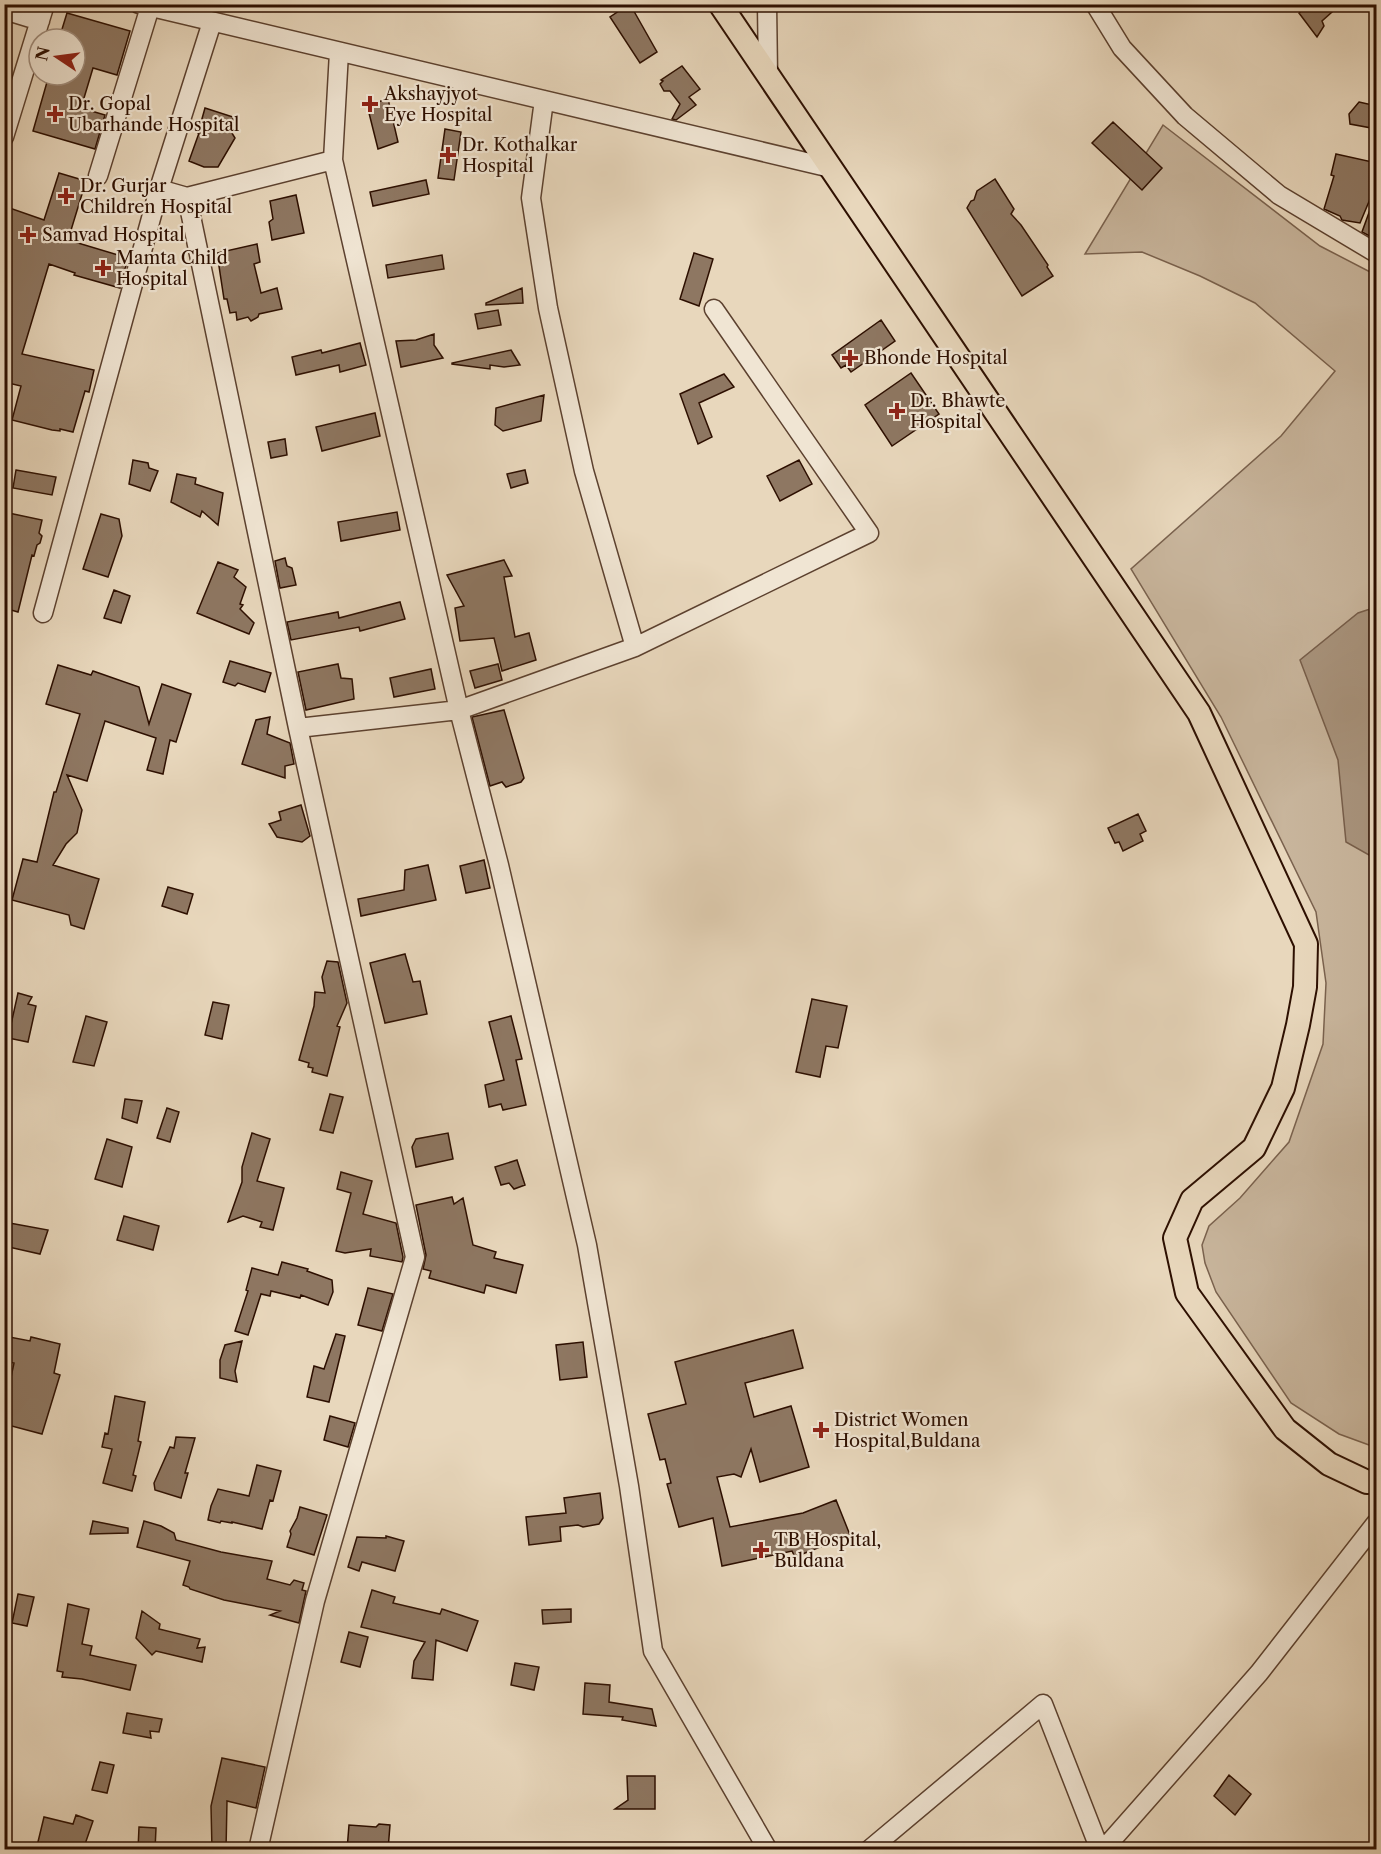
<svg xmlns="http://www.w3.org/2000/svg" width="1381" height="1854" font-family="'Libre Caslon Text',serif">
<rect width="100%" height="100%" fill="#e8d7bc"/>
<filter id="stains"><feTurbulence type="fractalNoise" baseFrequency=".00333" numOctaves="4"/><feColorMatrix values="0 0 0 0 .2 0 0 0 0 .09 0 0 0 0 .02 0 0 0 .5 -.17"/></filter>
<radialGradient id="worn" r=".72"><stop offset=".6" stop-color="#630" stop-opacity="0"/><stop offset="1" stop-color="#630" stop-opacity=".3"/></radialGradient>
<path fill="#c8b59c" stroke="#7a624e" stroke-width="1.5" d="M 1163,125 L 1320,246 L 1376,275 L 1376,1446 L 1369,1445 L 1339,1434 L 1291,1403 L 1216,1292 L 1205,1263 L 1202,1245 L 1209,1226 L 1240,1198 L 1289,1142 L 1323,1044 L 1326,983 L 1316,912 L 1221,717 L 1131,569 L 1281,436 L 1335,371 L 1255,303 L 1200,276 L 1142,252 L 1085,254 Z"/>
<path fill="#a8937c" stroke="#775e4a" stroke-width="1.5" d="M 1376,607 L 1376,859 L 1346,842 L 1338,760 L 1300,660 L 1358,613 Z"/>
<path fill="#8e7762" stroke="#2d0f00" stroke-width="1.5" d="M 1309,4 L 1341,4 L 1322,21 L 1324,26 L 1317,37 L 1299,13 Z
M 631,6 L 657,52 L 640,63 L 610,17 L 619,11 L 623,11 Z
M 67,13 L 130,31 L 117,75 L 93,68 L 81,108 L 105,115 L 95,149 L 33,131 L 49,75 L 75,75 L 75,39 L 59,39 Z
M 682,66 L 700,89 L 689,97 L 696,105 L 676,120 L 672,119 L 680,104 L 670,91 L 664,91 L 660,84 L 663,81 L 661,80 Z
M 388,99 L 398,142 L 378,149 L 367,105 Z
M 1359,102 L 1377,106 L 1377,129 L 1350,124 L 1349,114 Z
M 205,108 L 233,117 L 233,123 L 230,130 L 235,138 L 218,167 L 204,167 L 189,161 L 199,133 L 198,133 Z
M 1113,122 L 1162,168 L 1142,190 L 1092,143 Z
M 445,129 L 461,132 L 454,180 L 438,178 Z
M 1336,154 L 1377,163 L 1377,177 L 1373,192 L 1360,223 L 1342,220 L 1340,216 L 1324,209 L 1334,176 L 1331,175 Z
M 59,173 L 86,181 L 68,240 L 128,258 L 120,288 L 74,275 L 75,273 L 49,264 L 22,354 L 94,370 L 89,392 L 85,391 L 73,432 L 60,429 L 60,431 L 52,430 L 12,420 L 21,386 L 4,382 L 4,206 L 44,220 Z
M 995,179 L 1014,209 L 1011,214 L 1021,225 L 1048,265 L 1047,267 L 1053,276 L 1022,296 L 967,208 L 971,201 L 974,200 L 977,191 Z
M 426,180 L 429,194 L 373,206 L 370,192 Z
M 296,195 L 304,233 L 272,240 L 269,222 L 273,219 L 270,201 Z
M 1375,196 L 1377,196 L 1377,240 L 1362,232 Z
M 257,244 L 260,262 L 254,264 L 261,293 L 277,288 L 282,309 L 259,314 L 258,317 L 251,321 L 248,317 L 237,320 L 236,312 L 230,313 L 227,299 L 224,299 L 217,253 Z
M 694,253 L 713,259 L 699,306 L 680,299 Z
M 442,255 L 444,269 L 388,278 L 386,265 Z
M 522,288 L 523,303 L 486,305 L 486,303 Z
M 498,310 L 501,325 L 478,329 L 475,314 Z
M 881,320 L 895,341 L 851,372 L 846,365 L 841,368 L 832,355 Z
M 434,334 L 434,345 L 443,358 L 401,367 L 396,341 L 416,340 Z
M 360,343 L 366,365 L 340,372 L 339,365 L 296,375 L 292,357 L 321,350 L 322,353 Z
M 511,350 L 520,365 L 504,367 L 490,365 L 490,369 L 452,364 L 452,363 Z
M 911,373 L 939,414 L 892,446 L 865,405 Z
M 724,374 L 734,387 L 699,403 L 712,437 L 698,444 L 680,394 Z
M 544,395 L 541,421 L 503,431 L 495,425 L 496,408 Z
M 375,413 L 380,436 L 322,451 L 316,427 Z
M 285,439 L 287,455 L 271,458 L 268,442 Z
M 133,460 L 148,463 L 149,468 L 158,471 L 150,491 L 129,484 Z
M 799,460 L 812,484 L 780,501 L 767,476 Z
M 16,470 L 56,477 L 52,495 L 13,488 Z
M 525,470 L 528,483 L 511,488 L 507,474 Z
M 177,474 L 196,478 L 195,484 L 223,493 L 218,525 L 202,511 L 200,517 L 171,502 Z
M 4,512 L 42,520 L 39,533 L 42,536 L 40,543 L 37,545 L 34,556 L 32,555 L 18,612 L 4,608 Z
M 397,512 L 400,530 L 341,541 L 338,522 Z
M 101,514 L 119,519 L 122,536 L 108,577 L 83,569 Z
M 285,558 L 287,566 L 292,568 L 296,585 L 280,588 L 275,561 Z
M 504,560 L 512,576 L 504,577 L 515,637 L 529,633 L 536,660 L 502,671 L 494,638 L 460,641 L 455,608 L 464,606 L 447,575 Z
M 218,562 L 238,570 L 234,577 L 246,587 L 240,604 L 243,605 L 240,609 L 254,623 L 249,634 L 197,613 Z
M 114,590 L 130,596 L 121,623 L 104,618 Z
M 400,602 L 405,619 L 360,631 L 359,627 L 291,640 L 287,622 L 338,612 L 339,618 Z
M 230,661 L 271,673 L 265,692 L 238,683 L 235,686 L 223,682 Z
M 338,664 L 341,678 L 352,679 L 354,699 L 306,710 L 298,672 Z
M 498,664 L 502,680 L 475,688 L 470,671 Z
M 58,665 L 91,675 L 93,671 L 139,687 L 149,724 L 162,684 L 191,694 L 176,742 L 170,740 L 163,774 L 147,770 L 156,738 L 105,721 L 87,781 L 67,775 L 82,810 L 77,833 L 66,844 L 53,865 L 99,879 L 84,929 L 71,925 L 69,915 L 12,900 L 23,859 L 37,862 L 54,792 L 56,792 L 80,714 L 46,704 Z
M 431,669 L 435,689 L 394,697 L 390,678 Z
M 504,710 L 524,778 L 521,782 L 506,787 L 502,782 L 490,786 L 472,717 Z
M 270,717 L 267,734 L 290,743 L 294,764 L 285,766 L 285,778 L 242,764 L 256,720 Z
M 301,805 L 310,836 L 302,842 L 277,837 L 269,824 L 281,820 L 279,812 Z
M 1138,814 L 1146,831 L 1140,834 L 1143,841 L 1123,851 L 1119,842 L 1115,843 L 1108,828 Z
M 484,860 L 490,888 L 466,893 L 460,866 Z
M 428,865 L 436,900 L 361,916 L 358,899 L 404,890 L 405,870 Z
M 168,887 L 193,894 L 187,914 L 162,906 Z
M 405,954 L 413,982 L 420,981 L 427,1014 L 385,1023 L 370,963 Z
M 327,961 L 338,962 L 347,1003 L 337,1026 L 340,1027 L 327,1076 L 312,1072 L 313,1068 L 308,1067 L 309,1063 L 299,1060 L 314,1006 L 315,992 L 325,993 L 322,977 Z
M 18,993 L 32,997 L 28,1004 L 36,1006 L 28,1042 L 8,1038 Z
M 812,999 L 847,1006 L 838,1048 L 826,1046 L 820,1077 L 796,1072 Z
M 213,1002 L 229,1005 L 222,1039 L 205,1035 Z
M 86,1016 L 107,1022 L 94,1066 L 73,1062 Z
M 511,1016 L 522,1059 L 516,1060 L 526,1105 L 503,1110 L 501,1104 L 489,1107 L 485,1085 L 504,1080 L 489,1022 Z
M 330,1094 L 343,1097 L 333,1133 L 320,1130 Z
M 125,1099 L 142,1101 L 137,1123 L 122,1118 Z
M 167,1108 L 179,1112 L 170,1142 L 157,1138 Z
M 252,1133 L 270,1139 L 257,1181 L 284,1188 L 273,1230 L 260,1227 L 262,1222 L 243,1216 L 228,1222 L 242,1182 L 242,1167 Z
M 448,1133 L 453,1159 L 416,1167 L 412,1147 L 416,1139 Z
M 107,1139 L 132,1147 L 122,1187 L 95,1179 Z
M 517,1160 L 525,1185 L 514,1189 L 509,1183 L 501,1185 L 495,1167 Z
M 341,1172 L 372,1181 L 363,1214 L 396,1223 L 403,1257 L 402,1262 L 370,1256 L 371,1249 L 345,1253 L 336,1251 L 351,1193 L 337,1189 Z
M 452,1197 L 454,1204 L 463,1198 L 473,1245 L 496,1252 L 494,1258 L 523,1265 L 516,1293 L 486,1285 L 484,1293 L 429,1278 L 431,1271 L 423,1269 L 426,1255 L 416,1205 Z
M 124,1216 L 159,1226 L 153,1250 L 117,1240 Z
M 4,1222 L 48,1230 L 40,1254 L 4,1246 Z
M 282,1262 L 308,1269 L 307,1271 L 332,1280 L 333,1292 L 328,1305 L 301,1295 L 300,1298 L 271,1291 L 270,1296 L 261,1294 L 248,1335 L 235,1331 L 248,1291 L 246,1290 L 252,1268 L 278,1275 Z
M 368,1288 L 393,1294 L 382,1331 L 358,1325 Z
M 793,1330 L 803,1368 L 745,1383 L 754,1417 L 791,1406 L 809,1467 L 760,1482 L 751,1449 L 741,1477 L 734,1474 L 717,1477 L 730,1527 L 803,1513 L 836,1500 L 850,1535 L 795,1557 L 792,1551 L 722,1566 L 713,1518 L 679,1527 L 667,1484 L 671,1483 L 665,1459 L 660,1460 L 648,1414 L 686,1404 L 675,1362 Z
M 336,1334 L 345,1336 L 329,1402 L 307,1397 L 314,1366 L 324,1369 Z
M 4,1336 L 30,1341 L 31,1337 L 60,1344 L 54,1373 L 60,1375 L 42,1434 L 4,1424 L 4,1395 L 7,1396 L 14,1363 L 4,1361 Z
M 242,1341 L 235,1371 L 237,1382 L 220,1378 L 220,1360 L 225,1345 Z
M 583,1342 L 587,1377 L 560,1380 L 556,1345 Z
M 115,1396 L 145,1402 L 138,1441 L 141,1442 L 133,1475 L 136,1476 L 132,1491 L 103,1483 L 112,1449 L 102,1447 L 105,1433 L 108,1434 Z
M 330,1416 L 355,1423 L 348,1447 L 324,1440 Z
M 176,1437 L 195,1438 L 185,1473 L 188,1473 L 181,1498 L 155,1490 L 154,1483 L 170,1447 L 174,1448 Z
M 257,1465 L 281,1471 L 273,1501 L 270,1500 L 262,1529 L 232,1522 L 232,1523 L 221,1521 L 220,1523 L 208,1520 L 211,1506 L 218,1489 L 249,1496 Z
M 600,1493 L 603,1518 L 599,1524 L 583,1527 L 578,1525 L 560,1527 L 561,1541 L 529,1545 L 526,1517 L 566,1513 L 564,1498 Z
M 300,1507 L 327,1515 L 314,1555 L 287,1547 L 291,1534 L 290,1531 L 297,1518 Z
M 93,1521 L 128,1528 L 128,1533 L 90,1534 Z
M 144,1521 L 161,1526 L 174,1533 L 176,1540 L 221,1552 L 272,1561 L 267,1579 L 290,1585 L 294,1580 L 304,1583 L 302,1590 L 306,1591 L 299,1623 L 270,1615 L 280,1611 L 224,1600 L 190,1589 L 189,1587 L 183,1585 L 190,1561 L 137,1547 Z
M 386,1536 L 404,1541 L 395,1571 L 362,1562 L 359,1571 L 348,1567 L 357,1537 L 386,1538 Z
M 372,1590 L 395,1597 L 393,1603 L 440,1614 L 442,1609 L 478,1621 L 467,1651 L 436,1640 L 433,1680 L 412,1678 L 414,1661 L 425,1642 L 361,1627 Z
M 18,1594 L 34,1597 L 27,1626 L 12,1623 Z
M 68,1604 L 89,1609 L 82,1644 L 92,1646 L 90,1655 L 136,1665 L 130,1690 L 82,1679 L 62,1677 L 63,1672 L 57,1671 Z
M 571,1609 L 571,1622 L 543,1624 L 542,1610 Z
M 142,1611 L 160,1624 L 159,1629 L 200,1639 L 197,1648 L 205,1647 L 202,1662 L 156,1651 L 152,1655 L 136,1638 Z
M 349,1632 L 368,1637 L 360,1667 L 341,1662 Z
M 515,1663 L 539,1667 L 534,1690 L 511,1685 Z
M 585,1683 L 610,1685 L 609,1702 L 652,1709 L 656,1726 L 622,1720 L 623,1717 L 583,1714 Z
M 127,1713 L 162,1719 L 159,1732 L 150,1731 L 151,1738 L 123,1733 Z
M 222,1758 L 265,1767 L 256,1808 L 227,1801 L 226,1850 L 212,1850 L 211,1806 Z
M 100,1762 L 114,1765 L 107,1793 L 92,1790 Z
M 1229,1775 L 1251,1794 L 1235,1815 L 1214,1796 Z
M 627,1776 L 655,1776 L 655,1809 L 615,1809 L 628,1800 Z
M 76,1815 L 93,1821 L 83,1850 L 36,1850 L 44,1817 L 73,1824 Z
M 379,1824 L 390,1825 L 388,1850 L 347,1850 L 349,1825 L 376,1827 Z
M 139,1827 L 156,1828 L 155,1850 L 138,1850 Z"/>
<g fill="none" stroke-linecap="round" stroke-linejoin="round">
<g stroke="#5c412f" stroke-width="21">
<path id="minor" d="M 139,4 L 831,168
M 767,4 L 768,75
M 1095,4 L 1122,48 L 1185,116 L 1279,195 L 1376,253
M 4,10 L 40,21
M 339,52 L 333,160 L 459,710 L 499,865 L 587,1245 L 629,1486 L 653,1651 L 768,1850
M 544,100 L 531,198 L 548,308 L 584,471 L 635,647
M 4,137 L 45,4
M 98,176 L 150,7
M 159,189 L 187,197 L 333,160
M 187,197 L 298,728 L 415,1257 L 315,1601 L 258,1850
M 43,613 L 159,189 L 212,22
M 298,728 L 459,710 L 635,647 L 869,533 L 714,309
M 869,1850 L 1043,1704 L 1100,1850
M 1103,1850 L 1259,1673 L 1376,1523"/>
</g>
<g stroke="#2d0f00" stroke-width="26">
<path id="major" d="M 720,4 L 1199,713 L 1306,944 L 1305,987 L 1298,1025 L 1283,1088 L 1254,1148 L 1192,1200 L 1175,1238 L 1187,1293 L 1285,1429 L 1329,1464 L 1367,1482 L 1376,1481"/>
</g>
<use href="#minor" stroke="#f0e5d3" stroke-width="18"/>
<use href="#major" stroke="#e8d7bc" stroke-width="22"/>
</g>
<g fill="#8f2418" stroke="#f0e5d3" stroke-width="2">
<path d="M367 95h6v6h6v6h-6v6h-6v-6h-6v-6h6z"/>
<path d="M52 105h6v6h6v6h-6v6h-6v-6h-6v-6h6z"/>
<path d="M445 146h6v6h6v6h-6v6h-6v-6h-6v-6h6z"/>
<path d="M63 187h6v6h6v6h-6v6h-6v-6h-6v-6h6z"/>
<path d="M25 226h6v6h6v6h-6v6h-6v-6h-6v-6h6z"/>
<path d="M100 259h6v6h6v6h-6v6h-6v-6h-6v-6h6z"/>
<path d="M847 349h6v6h6v6h-6v6h-6v-6h-6v-6h6z"/>
<path d="M894 402h6v6h6v6h-6v6h-6v-6h-6v-6h6z"/>
<path d="M818 1421h6v6h6v6h-6v6h-6v-6h-6v-6h6z"/>
<path d="M758 1541h6v6h6v6h-6v6h-6v-6h-6v-6h6z"/>
</g>
<g text-anchor="middle" dominant-baseline="central" stroke-width="4.5" stroke-linejoin="round" paint-order="stroke">
<g font-size="18" fill="#2d0f00" stroke="#f0e5d3" text-anchor="start">
<text x="384" y="94">Akshayjyot<tspan x="384" dy="21">Eye Hospital</tspan></text>
<text x="68" y="104">Dr. Gopal<tspan x="68" dy="21">Ubarhande Hospital</tspan></text>
<text x="462" y="145">Dr. Kothalkar<tspan x="462" dy="21">Hospital</tspan></text>
<text x="80" y="186">Dr. Gurjar<tspan x="80" dy="21">Children Hospital</tspan></text>
<text x="42" y="235">Samvad Hospital</text>
<text x="116" y="258">Mamta Child<tspan x="116" dy="21">Hospital</tspan></text>
<text x="864" y="358">Bhonde Hospital</text>
<text x="910" y="401">Dr. Bhawte<tspan x="910" dy="21">Hospital</tspan></text>
<text x="834" y="1420">District Women<tspan x="834" dy="21">Hospital,Buldana</tspan></text>
<text x="774" y="1540">TB Hospital,<tspan x="774" dy="21">Buldana</tspan></text>
</g>
</g>
<rect width="1381" height="1854" fill="none" stroke="#e8d7bc" stroke-width="24"/>
<rect x="6" y="6" width="1369" height="1842" fill="none" stroke="#2d0f00" stroke-width="3"/>
<rect x="12" y="12" width="1357" height="1830" fill="none" stroke="#2d0f00" stroke-width="1.5"/>
<g transform="translate(57 57) rotate(283)"><circle r="28" fill="#f0e5d3" stroke="#a28f7f" stroke-width="1.5"/>
<path d="M0-4.5L10 22L0 15L-10 22Z" fill="#8f2418"/>
<text y="-9" font-size="16" font-weight="bold" text-anchor="middle" fill="#2d0f00">N</text>
</g>
<rect width="100%" height="100%" filter="url(#stains)"/>
<rect width="100%" height="100%" fill="url(#worn)"/>
</svg>
